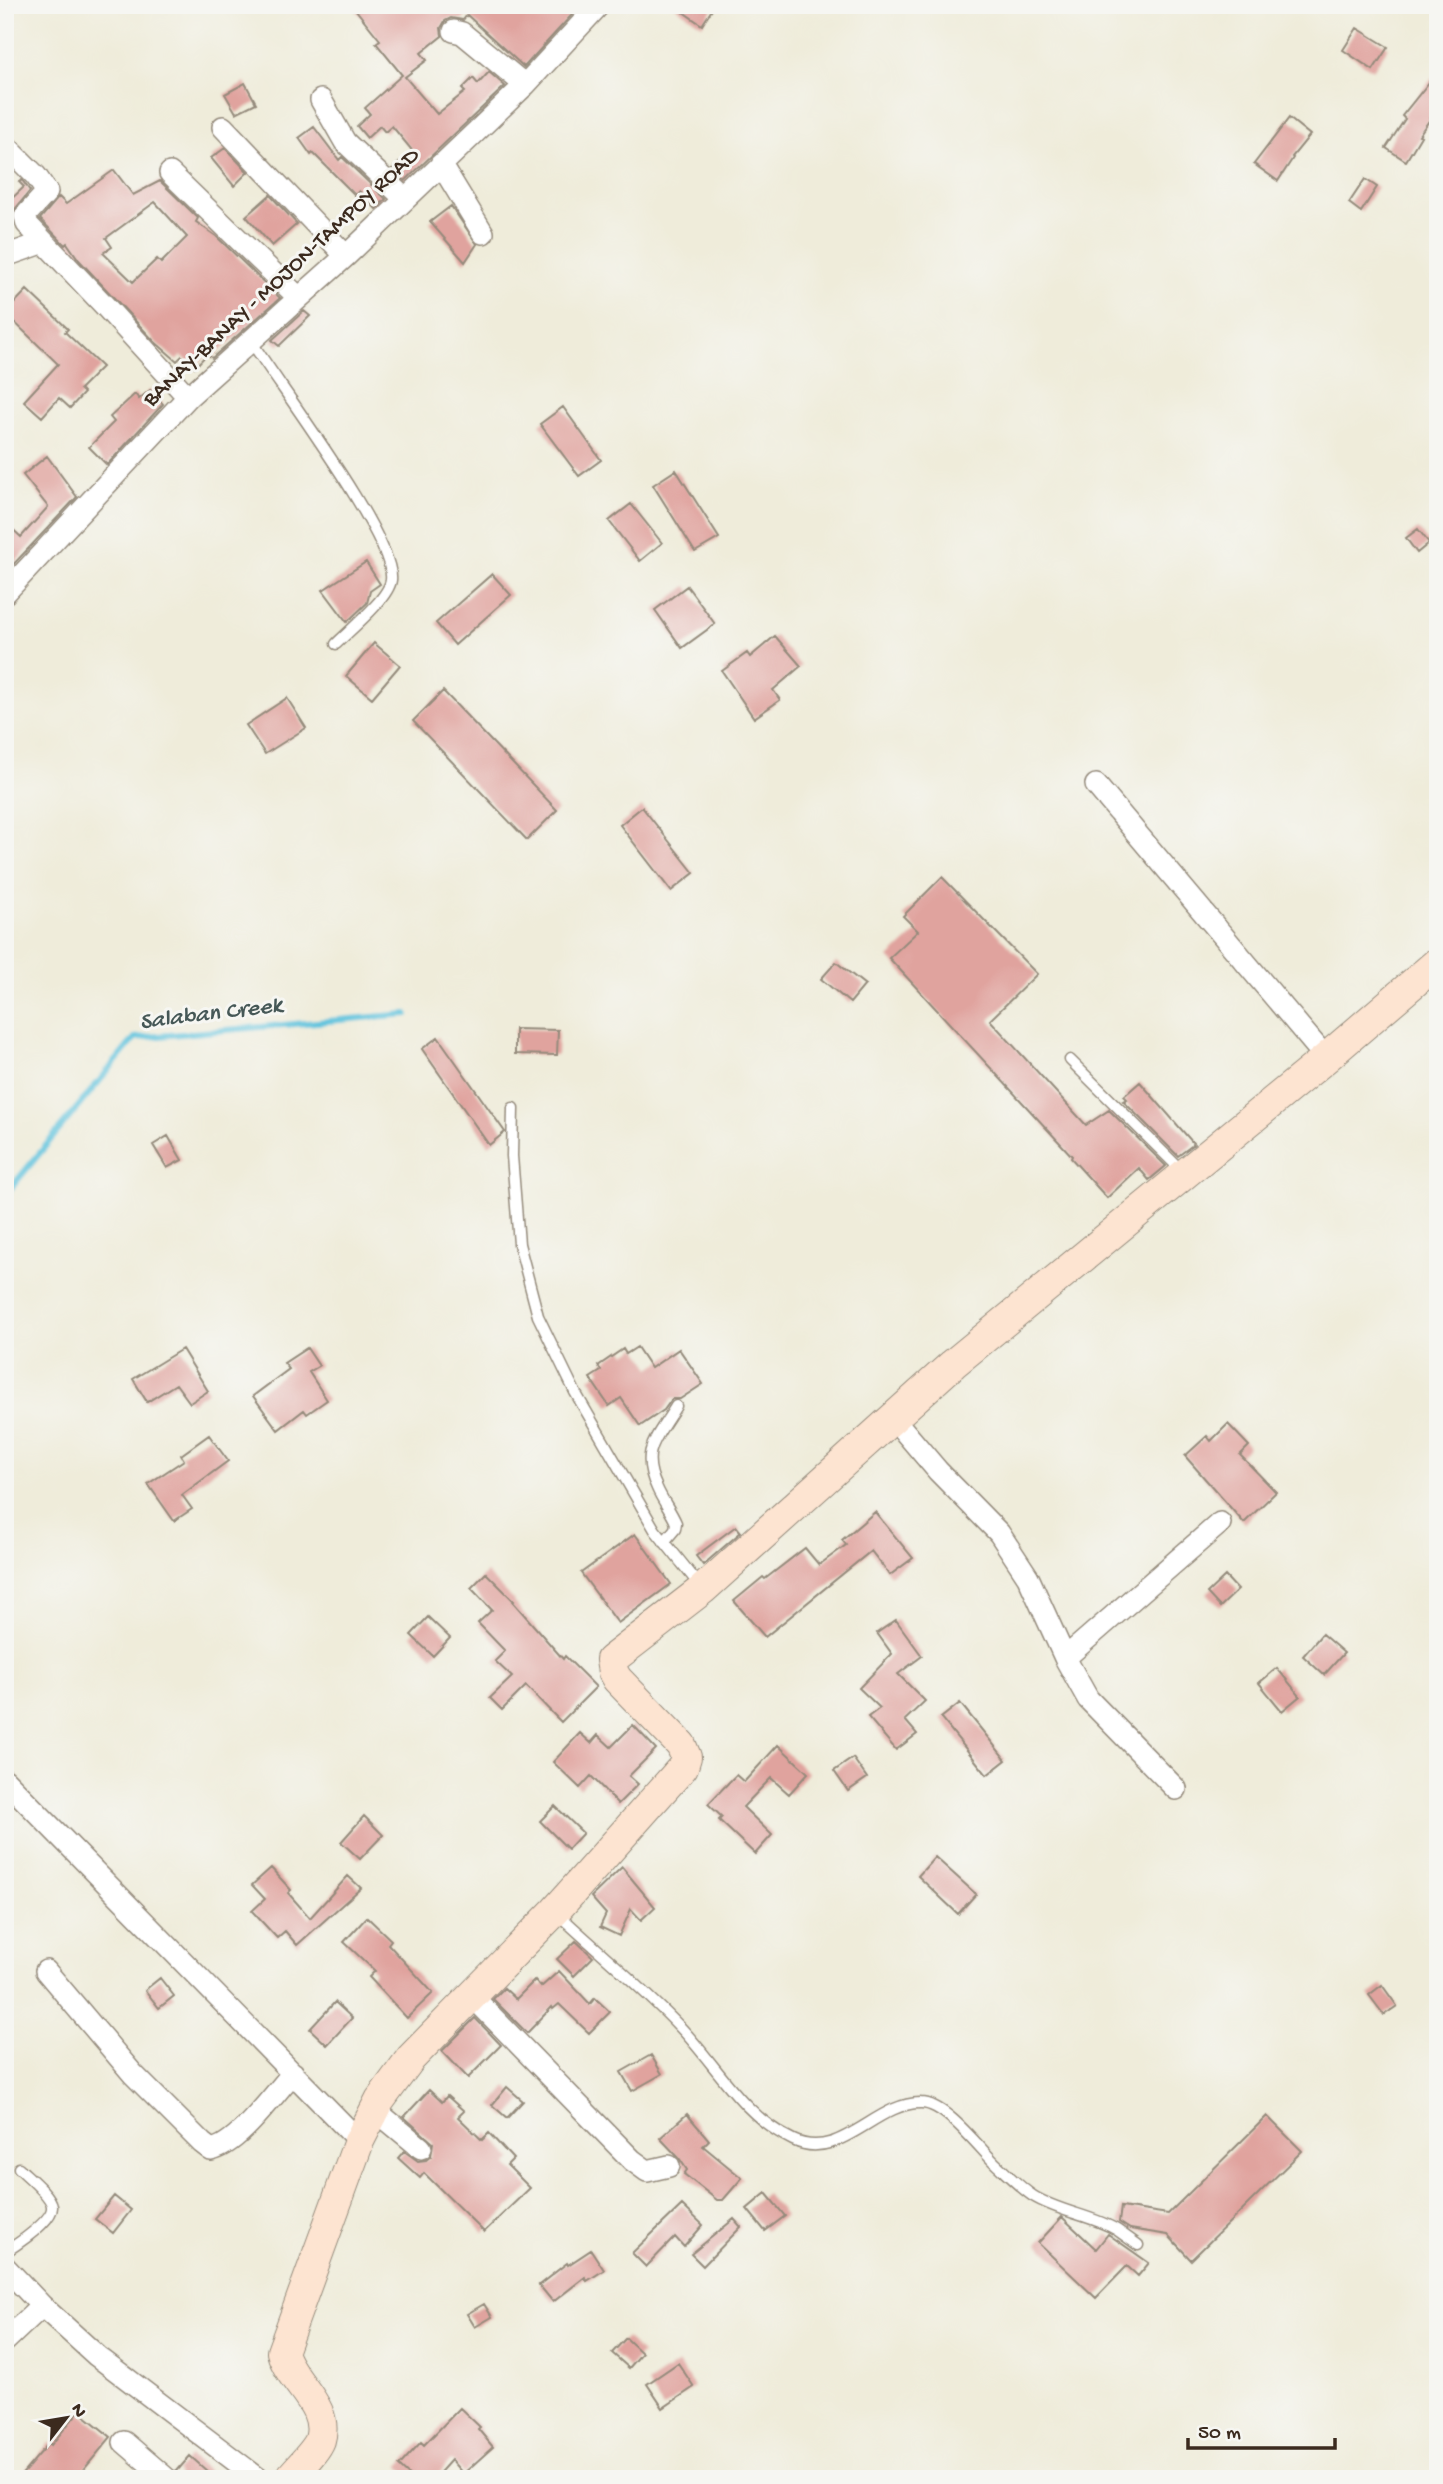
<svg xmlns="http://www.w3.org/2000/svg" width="1443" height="2484" font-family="'Gochi Hand',sans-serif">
<rect width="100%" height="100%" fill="#f6f6f2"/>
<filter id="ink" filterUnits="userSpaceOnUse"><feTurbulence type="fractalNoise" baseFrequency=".0143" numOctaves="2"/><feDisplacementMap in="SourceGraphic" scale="14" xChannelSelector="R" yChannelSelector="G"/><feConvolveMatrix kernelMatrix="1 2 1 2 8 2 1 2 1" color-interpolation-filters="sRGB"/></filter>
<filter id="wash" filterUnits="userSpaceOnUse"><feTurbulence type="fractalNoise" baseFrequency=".00686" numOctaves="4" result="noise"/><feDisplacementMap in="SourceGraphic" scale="28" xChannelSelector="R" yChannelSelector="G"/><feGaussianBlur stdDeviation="1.57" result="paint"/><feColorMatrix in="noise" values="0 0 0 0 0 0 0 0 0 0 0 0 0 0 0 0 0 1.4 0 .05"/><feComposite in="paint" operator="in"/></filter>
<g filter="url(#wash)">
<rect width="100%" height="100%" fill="#efecda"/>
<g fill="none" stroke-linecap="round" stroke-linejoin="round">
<path stroke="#5fc3dd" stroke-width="6" d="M 5,1195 L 135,1038 L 407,1014"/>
</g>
<g id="blocks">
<path fill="#e0a39e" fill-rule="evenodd" d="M 352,5 L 581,5 L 524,67 L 467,15 L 463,20 L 451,18 L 445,21 L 441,28 L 442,36 L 421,53 L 427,60 L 405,77 L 437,114 L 465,92 L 462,89 L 473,78 L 478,84 L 489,72 L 505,86 L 405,181 L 392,169 L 412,151 L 411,149 L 392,126 L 385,132 L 380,126 L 367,138 L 357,126 L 370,114 L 365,108 L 402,75 L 376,43 L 380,40 Z
M 673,5 L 715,5 L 702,25 Z
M 1357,28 L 1388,47 L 1373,70 L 1343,50 Z
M 1438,71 L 1438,108 L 1419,135 L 1421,136 L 1406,161 L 1386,148 L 1405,119 L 1402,116 Z
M 245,83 L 256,103 L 236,113 L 225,94 Z
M 1289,118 L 1310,135 L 1292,157 L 1293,158 L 1278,181 L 1254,164 Z
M 314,127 L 339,160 L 342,157 L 386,199 L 376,209 L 359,191 L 355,195 L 313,153 L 311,155 L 299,138 Z
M 225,148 L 248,172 L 234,186 L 211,158 Z
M 114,170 L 133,195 L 160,181 L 198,218 L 196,222 L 216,236 L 280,298 L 212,358 L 207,354 L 195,367 L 182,356 L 177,361 L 154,341 L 79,260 L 67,243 L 65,245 L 40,219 L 59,197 L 66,204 ZM 155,202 L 187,237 L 161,263 L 157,259 L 133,282 L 103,253 L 112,247 L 106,238 Z
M 1365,179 L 1377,187 L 1361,212 L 1349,203 Z
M 22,180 L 30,191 L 12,213 L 5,208 L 5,205 L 24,187 L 19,182 Z
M 270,195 L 297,224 L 272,246 L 246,216 Z
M 451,206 L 477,244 L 465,262 L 430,222 Z
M 27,290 L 68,329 L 65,332 L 102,367 L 80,389 L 84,393 L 70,408 L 59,398 L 42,417 L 24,401 L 58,364 L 5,313 Z
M 304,311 L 310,316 L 279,346 L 272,340 Z
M 150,390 L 163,404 L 107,465 L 89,447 L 114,422 L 110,417 L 135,394 L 139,399 Z
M 563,407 L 601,460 L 579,476 L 540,424 Z
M 47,456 L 77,497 L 10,568 L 5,564 L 5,522 L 21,537 L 48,507 L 23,475 Z
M 676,470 L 719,538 L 695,552 L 653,485 Z
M 631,504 L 662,543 L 640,561 L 609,521 Z
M 1418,529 L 1429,543 L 1417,553 L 1406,538 Z
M 366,562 L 380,584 L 370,591 L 367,603 L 347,622 L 323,590 Z
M 492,574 L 511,595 L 455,645 L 436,623 Z
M 687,586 L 715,624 L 682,648 L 655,610 Z
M 775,636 L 801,666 L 773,690 L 780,700 L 754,718 L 722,671 L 747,653 L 750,657 Z
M 374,643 L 400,665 L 372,698 L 346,676 Z
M 443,691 L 557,810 L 527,840 L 413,721 Z
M 287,698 L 306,728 L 265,754 L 246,725 Z
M 642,807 L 694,873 L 671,891 L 620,825 Z
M 942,877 L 1037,974 L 990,1020 L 1086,1125 L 1109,1110 L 1166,1166 L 1149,1180 L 1139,1168 L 1107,1198 L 1071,1158 L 1072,1156 L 889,958 L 918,931 L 903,916 Z
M 836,962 L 865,985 L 850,1003 L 821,979 Z
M 515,1029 L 558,1030 L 557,1055 L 515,1054 Z
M 438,1037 L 505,1132 L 489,1145 L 422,1049 Z
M 1140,1082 L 1194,1144 L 1178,1156 L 1123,1101 L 1127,1099 L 1124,1096 Z
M 168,1136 L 182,1160 L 167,1168 L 153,1145 Z
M 637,1347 L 651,1368 L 679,1349 L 703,1384 L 680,1399 L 672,1399 L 664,1410 L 640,1426 L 621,1398 L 609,1406 L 590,1378 L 601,1371 L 598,1366 L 623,1349 L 626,1354 Z
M 307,1348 L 319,1366 L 309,1372 L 327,1400 L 307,1414 L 304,1410 L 278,1430 L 253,1396 L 289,1369 L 284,1363 Z
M 182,1349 L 208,1391 L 190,1403 L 176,1384 L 147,1402 L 133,1379 Z
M 1228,1424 L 1249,1446 L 1240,1455 L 1276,1492 L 1244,1523 L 1185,1456 L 1207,1436 L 1211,1441 Z
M 209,1435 L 228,1461 L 182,1495 L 192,1509 L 174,1521 L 148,1484 L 184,1460 L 181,1455 Z
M 875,1512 L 913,1558 L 890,1575 L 871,1551 L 765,1637 L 734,1601 L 763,1577 L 765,1579 L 805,1548 L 819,1565 L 846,1545 L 842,1540 Z
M 736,1526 L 741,1532 L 703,1565 L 696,1556 Z
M 635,1534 L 671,1584 L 618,1623 L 581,1573 Z
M 486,1573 L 514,1601 L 513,1602 L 563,1659 L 565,1656 L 596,1687 L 561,1722 L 526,1686 L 502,1710 L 490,1698 L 512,1677 L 495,1661 L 505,1651 L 478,1623 L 492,1610 L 471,1588 Z
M 1225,1576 L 1238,1590 L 1220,1607 L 1207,1593 Z
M 428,1617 L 450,1638 L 433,1656 L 411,1635 Z
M 896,1620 L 922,1656 L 898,1674 L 925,1701 L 905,1720 L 917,1734 L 896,1750 L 868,1717 L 880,1708 L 859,1688 L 892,1654 L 877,1633 Z
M 1322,1634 L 1344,1653 L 1324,1675 L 1303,1656 Z
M 1277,1668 L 1300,1696 L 1282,1711 L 1259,1683 Z
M 960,1703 L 1006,1760 L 987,1775 L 941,1718 Z
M 633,1725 L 656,1749 L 629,1776 L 638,1784 L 618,1804 L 591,1776 L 580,1788 L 553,1762 L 580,1733 L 591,1743 L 598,1735 L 611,1747 Z
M 778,1745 L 808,1773 L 789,1794 L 771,1778 L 743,1807 L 772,1835 L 755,1854 L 719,1820 L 722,1817 L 708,1804 L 736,1775 L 744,1782 Z
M 853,1758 L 867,1778 L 848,1791 L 834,1771 Z
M 555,1806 L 583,1833 L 568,1849 L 540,1821 Z
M 364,1816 L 383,1835 L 360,1859 L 341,1842 Z
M 935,1857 L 976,1894 L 958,1914 L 918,1876 Z
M 622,1867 L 655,1907 L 641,1920 L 631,1909 L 619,1936 L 600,1927 L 606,1914 L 591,1897 Z
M 271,1868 L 291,1890 L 288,1893 L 310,1918 L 348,1876 L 361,1888 L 297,1945 L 285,1931 L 277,1938 L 252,1911 L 265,1899 L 252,1885 Z
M 367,1917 L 391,1940 L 388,1944 L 433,1993 L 407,2018 L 369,1977 L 375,1971 L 344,1942 Z
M 576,1941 L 593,1957 L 574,1976 L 557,1959 Z
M 559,1971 L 590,2004 L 595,1998 L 610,2012 L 589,2033 L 559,2004 L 553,2009 L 552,2007 L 527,2033 L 493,1999 L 504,1988 L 516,1999 L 535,1980 L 541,1987 Z
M 160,1978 L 174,1996 L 159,2008 L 145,1990 Z
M 1382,1985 L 1397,2006 L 1384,2015 L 1369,1995 Z
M 335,2002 L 352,2018 L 327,2045 L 310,2029 Z
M 475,2018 L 501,2045 L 468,2078 L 442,2051 Z
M 651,2055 L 662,2074 L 632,2091 L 621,2072 Z
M 507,2087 L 523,2101 L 507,2118 L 492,2105 Z
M 429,2090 L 442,2102 L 447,2096 L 464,2111 L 458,2117 L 482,2140 L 489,2133 L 513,2159 L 507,2165 L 530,2188 L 484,2232 L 424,2173 L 420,2178 L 398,2158 L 404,2151 L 418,2161 L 426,2160 L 431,2156 L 433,2143 L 404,2117 Z
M 687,2114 L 709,2140 L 703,2146 L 742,2178 L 723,2200 L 717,2200 L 684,2174 L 687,2170 L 679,2158 L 660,2138 Z
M 1267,2116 L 1302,2151 L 1191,2260 L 1168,2235 L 1130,2229 L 1119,2222 L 1121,2207 L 1168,2214 Z
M 766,2193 L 785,2216 L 765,2231 L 747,2209 Z
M 114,2196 L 131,2210 L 113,2233 L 95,2219 Z
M 682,2205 L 703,2225 L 684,2247 L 675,2237 L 646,2267 L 632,2253 Z
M 1062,2217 L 1096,2249 L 1108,2234 L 1149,2263 L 1138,2276 L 1127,2266 L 1096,2298 L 1038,2243 Z
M 734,2219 L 741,2227 L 703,2266 L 691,2254 Z
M 591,2250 L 604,2270 L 587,2281 L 585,2277 L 553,2302 L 539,2285 L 567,2263 L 568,2265 Z
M 484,2304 L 492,2317 L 475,2327 L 467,2314 Z
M 626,2338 L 642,2353 L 629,2368 L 612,2353 Z
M 678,2363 L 694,2387 L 663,2408 L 647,2384 Z
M 460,2408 L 480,2427 L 478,2429 L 493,2447 L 463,2474 L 451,2460 L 434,2479 L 413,2479 L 399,2466 L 421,2442 L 424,2445 Z
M 79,2411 L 111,2437 L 76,2479 L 18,2479 L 49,2443 L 51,2445 Z
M 190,2456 L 216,2479 L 180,2479 L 177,2471 Z"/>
</g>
</g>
<g filter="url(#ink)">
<use href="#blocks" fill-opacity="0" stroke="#958b7c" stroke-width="2"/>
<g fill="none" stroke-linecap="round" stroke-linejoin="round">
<g stroke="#958b7c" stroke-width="13">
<path id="lane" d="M 251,341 C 277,383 396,539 391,580 C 389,598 350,630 336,644
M 1070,1060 L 1183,1172
M 513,1108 L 512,1156 L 519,1244 L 538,1316 L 575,1392 L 655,1530 L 701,1587
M 664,1542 L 675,1529 L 676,1523 C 671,1511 662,1500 657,1488 C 639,1450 657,1438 676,1406
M 557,1913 C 598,1951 643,1988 681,2028 C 717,2066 744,2117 793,2140 C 840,2163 876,2102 921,2103 C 946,2103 979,2148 997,2165 C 1008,2175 1021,2188 1033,2196 C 1059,2212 1091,2215 1117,2230 C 1124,2235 1131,2240 1138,2245
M 5,2252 C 16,2245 54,2220 52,2206 C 51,2195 27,2176 19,2168"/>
</g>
<g stroke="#958b7c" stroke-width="24">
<path id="street" d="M 454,31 L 462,33 L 525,85
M 321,100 L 345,142 L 405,199
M 223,127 L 346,256
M 5,145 L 36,176 L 47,192 L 25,216 L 27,224 L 105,306 L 188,397
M 441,164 L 483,233
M 170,173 L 299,298
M 5,256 L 42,243
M 5,593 L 188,397 L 346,256 L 525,85 L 599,5
M 1096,785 L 1326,1058
M 893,1418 L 938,1471 L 999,1533 L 1028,1577 L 1065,1658 L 1220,1523
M 1065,1658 L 1088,1699 L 1176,1789
M 5,1780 L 359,2141
M 46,1971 L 133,2074 L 202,2143 L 211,2150 C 238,2145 274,2094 293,2073
M 471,1995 L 632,2160 L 647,2171 L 669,2166
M 375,2110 L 421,2148
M 5,2267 L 42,2306 L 97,2356 L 259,2479
M 5,2341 L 42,2306
M 124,2442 L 167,2479"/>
</g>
<g stroke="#958b7c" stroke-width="32">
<path id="secondary" d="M 289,2479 C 297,2469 316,2451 320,2440 C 330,2405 290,2383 282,2352 L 359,2141 L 380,2100 L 411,2058 L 555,1911 L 683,1767 L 686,1757 L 681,1745 L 617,1679 L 613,1672 L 611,1660 L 703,1589 L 953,1364 L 1326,1058 L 1438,962"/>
</g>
<use href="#lane" stroke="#fff" stroke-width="10"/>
<use href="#street" stroke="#fff" stroke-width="21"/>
<use href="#secondary" stroke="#fde4d1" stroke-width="30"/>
</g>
</g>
<g text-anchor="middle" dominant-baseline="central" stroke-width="6" stroke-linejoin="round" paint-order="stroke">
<g font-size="23" fill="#3b2a1e" stroke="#f6f6f2">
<text transform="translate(282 278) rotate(-43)">BANAY-BANAY - MOJON-TAMPOY ROAD</text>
</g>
<g font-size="24" font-style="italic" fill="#465857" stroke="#f6f6f2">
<text transform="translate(211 1015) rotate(-7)">Salaban Creek</text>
</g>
</g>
<rect width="1443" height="2484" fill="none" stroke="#f6f6f2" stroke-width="28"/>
<g transform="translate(66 2418) rotate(59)" stroke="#f6f6f2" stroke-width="5" paint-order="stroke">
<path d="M0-5L12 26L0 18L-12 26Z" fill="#3b2a1e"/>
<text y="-10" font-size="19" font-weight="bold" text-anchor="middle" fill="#3b2a1e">N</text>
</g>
<path d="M1188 2438v10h147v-10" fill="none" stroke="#3b2a1e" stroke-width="3.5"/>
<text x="1198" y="2438" font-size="21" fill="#3b2a1e" stroke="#f6f6f2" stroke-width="5" paint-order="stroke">50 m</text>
</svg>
